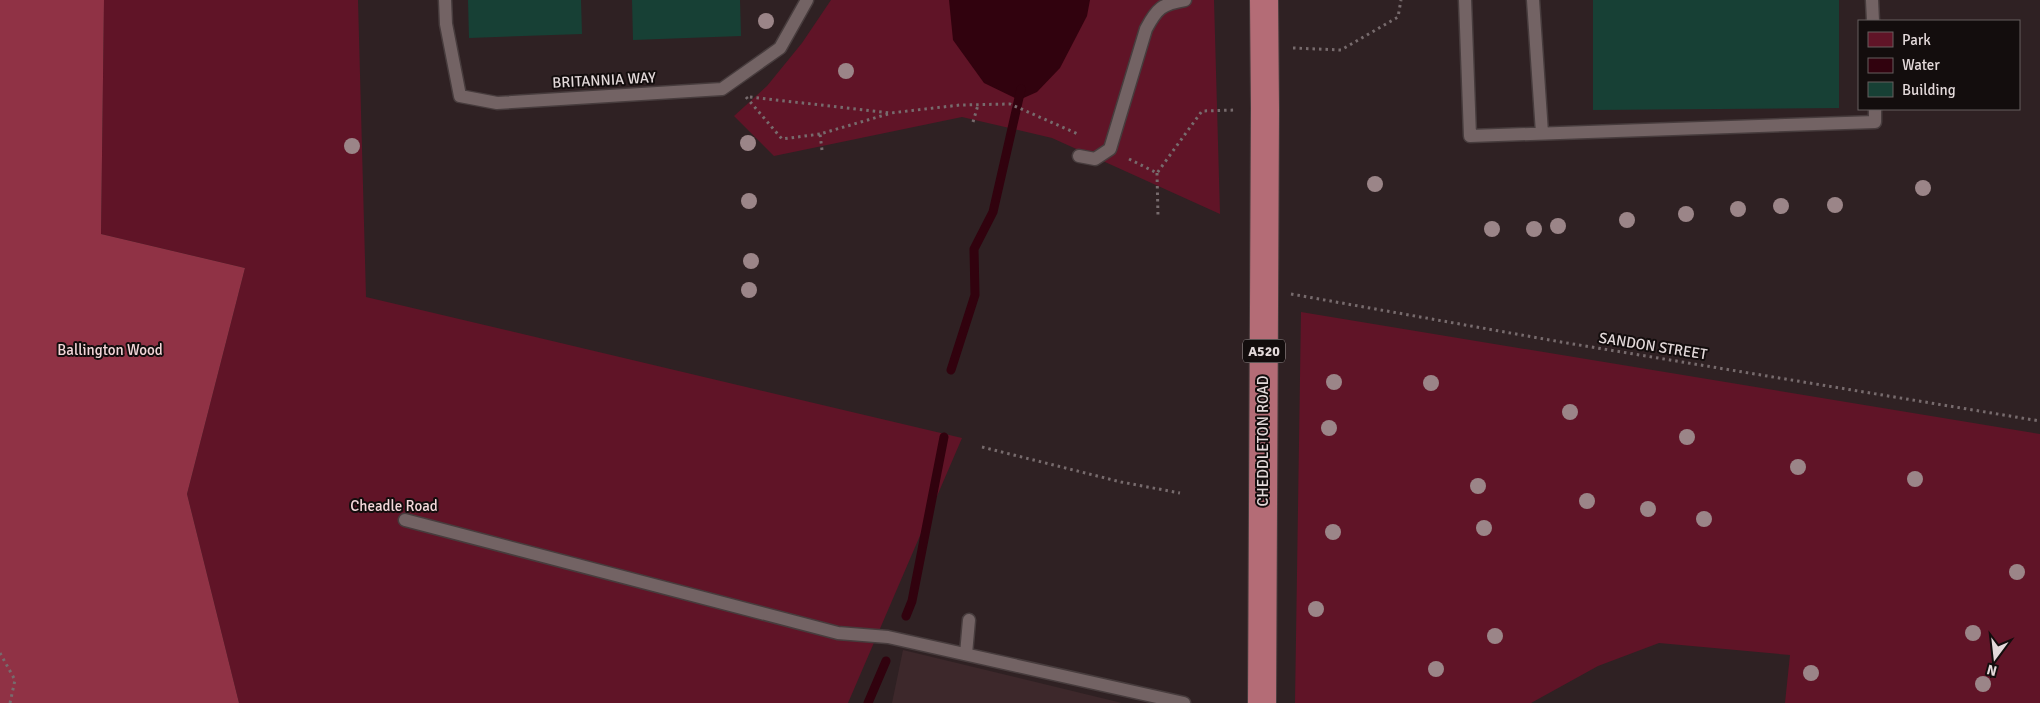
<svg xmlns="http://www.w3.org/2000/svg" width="2040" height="703" font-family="Signika,sans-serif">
<rect width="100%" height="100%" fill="#2f2123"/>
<path fill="#3d282b" d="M 903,650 L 1122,703 L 892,703 Z"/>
<path fill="#601427" d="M 104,0 L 358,0 L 366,297 L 962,438 L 848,703 L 239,703 L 187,494 L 245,268 L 101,234 Z
M 831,0 L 1214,0 L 1220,214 L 1052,138 L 962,117 L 774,156 L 734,116 L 767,86 L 802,43 Z
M 1301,312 L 2040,434 L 2040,703 L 1785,703 L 1790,655 L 1659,643 L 1598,666 L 1531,703 L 1295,703 Z"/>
<path fill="#903245" d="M 0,0 L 104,0 L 101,234 L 245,268 L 187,494 L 239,703 L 0,703 Z"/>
<path fill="#31020e" d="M 949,0 L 1090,0 L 1087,16 L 1060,68 L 1037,92 L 1019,100 L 984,83 L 953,40 Z"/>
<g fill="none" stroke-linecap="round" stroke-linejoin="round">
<path stroke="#31020e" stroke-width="9" d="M 951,370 L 975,295 L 974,249 L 993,212 L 1021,89
M 906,616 L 912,601 L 944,437
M 868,703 L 886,661"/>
</g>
<path fill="#174035" d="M 468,0 L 581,0 L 582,34 L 469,38 Z
M 632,0 L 740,0 L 741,36 L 633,40 Z
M 1593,0 L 1839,0 L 1839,108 L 1593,110 Z"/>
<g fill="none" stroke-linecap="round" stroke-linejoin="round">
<g stroke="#473c3d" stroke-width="15">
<path id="lane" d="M 445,0 L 446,24 L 460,96 L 497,103 L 722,89 L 780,48 L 807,0
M 1465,0 L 1470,136 L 1875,122 L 1875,109
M 1533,0 L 1542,133
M 1872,0 L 1873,21
M 1079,156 L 1095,159 L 1110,149 L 1146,29 C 1157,8 1162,4 1185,0
M 405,520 L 838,633 L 888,637 L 1184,703
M 966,654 L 969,620"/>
</g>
<g stroke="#473c3d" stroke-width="30">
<path id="highway" d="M 1262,703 L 1265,109 L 1264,0"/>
</g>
<path stroke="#776b6d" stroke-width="3" stroke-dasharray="2.5 4" stroke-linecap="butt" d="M 1293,48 L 1341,50 L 1398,17 L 1401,0
M 746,97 L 782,139 L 820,134
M 750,97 L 891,113 L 960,105 L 1010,104 L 1078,134
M 973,122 L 978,105
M 822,150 L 820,134 L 888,114
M 1129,159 L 1157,173 L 1202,111 L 1237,110
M 1157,173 L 1158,216
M 1291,294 L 1561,342 L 2040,421
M 982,447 L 1121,482 L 1180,493
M 0,653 L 15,680 L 10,703"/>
<use href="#lane" stroke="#736364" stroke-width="12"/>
<use href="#highway" stroke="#b46c76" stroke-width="28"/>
</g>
<g fill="#9b8588">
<circle cx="766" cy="21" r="8"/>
<circle cx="846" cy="71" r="8"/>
<circle cx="748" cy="143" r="8"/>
<circle cx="352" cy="146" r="8"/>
<circle cx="1375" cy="184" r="8"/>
<circle cx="1923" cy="188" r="8"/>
<circle cx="749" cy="201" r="8"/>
<circle cx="1835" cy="205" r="8"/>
<circle cx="1781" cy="206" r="8"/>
<circle cx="1738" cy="209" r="8"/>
<circle cx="1686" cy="214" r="8"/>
<circle cx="1627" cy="220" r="8"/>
<circle cx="1558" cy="226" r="8"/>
<circle cx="1492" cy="229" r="8"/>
<circle cx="1534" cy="229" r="8"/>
<circle cx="751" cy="261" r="8"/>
<circle cx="749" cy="290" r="8"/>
<circle cx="1334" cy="382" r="8"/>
<circle cx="1431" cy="383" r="8"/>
<circle cx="1570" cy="412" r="8"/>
<circle cx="1329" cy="428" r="8"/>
<circle cx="1687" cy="437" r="8"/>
<circle cx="1798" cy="467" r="8"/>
<circle cx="1915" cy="479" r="8"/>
<circle cx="1478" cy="486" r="8"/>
<circle cx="1587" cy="501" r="8"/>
<circle cx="1648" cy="509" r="8"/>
<circle cx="1704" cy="519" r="8"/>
<circle cx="1484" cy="528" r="8"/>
<circle cx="1333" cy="532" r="8"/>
<circle cx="2017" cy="572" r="8"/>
<circle cx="1316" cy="609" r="8"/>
<circle cx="1973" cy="633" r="8"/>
<circle cx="1495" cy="636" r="8"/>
<circle cx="1436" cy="669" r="8"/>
<circle cx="1811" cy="673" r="8"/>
<circle cx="1983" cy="684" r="8"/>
</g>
<g text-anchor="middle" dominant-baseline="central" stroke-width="4" stroke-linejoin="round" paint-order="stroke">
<rect fill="#130d0d" stroke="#a59c9c" stroke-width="1" x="1243" y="339.5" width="42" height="23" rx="4"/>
<g font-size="14" font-weight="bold" fill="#e3d9da">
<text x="1264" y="351">A520</text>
</g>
<g font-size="15" fill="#e3d9da" stroke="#130d0d">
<text transform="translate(604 80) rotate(-3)">BRITANNIA WAY</text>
<text transform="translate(1653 346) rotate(9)">SANDON STREET</text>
<text transform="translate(1263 441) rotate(-90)">CHEDDLETON ROAD</text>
</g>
<g font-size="15" fill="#f4d7da" stroke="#130d0d">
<text x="110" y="350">Ballington Wood</text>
<text x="394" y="506">Cheadle Road</text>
</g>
</g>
<rect x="1858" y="20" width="162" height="90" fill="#130d0d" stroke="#665f5f"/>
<rect x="1868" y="32" width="25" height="15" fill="#601427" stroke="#665f5f"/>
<text x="1902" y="45" font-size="15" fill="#e3d9da">Park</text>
<rect x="1868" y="58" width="25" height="15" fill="#31020e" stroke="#665f5f"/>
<text x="1902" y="70" font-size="15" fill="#e3d9da">Water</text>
<rect x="1868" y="82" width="25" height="15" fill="#174035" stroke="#665f5f"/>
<text x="1902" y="95" font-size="15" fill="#e3d9da">Building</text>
<g transform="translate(1995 658) rotate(195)" stroke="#130d0d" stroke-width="4" paint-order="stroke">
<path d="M0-4L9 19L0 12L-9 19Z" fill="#e3d9da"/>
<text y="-8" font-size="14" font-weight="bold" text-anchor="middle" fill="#e3d9da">N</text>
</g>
</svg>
